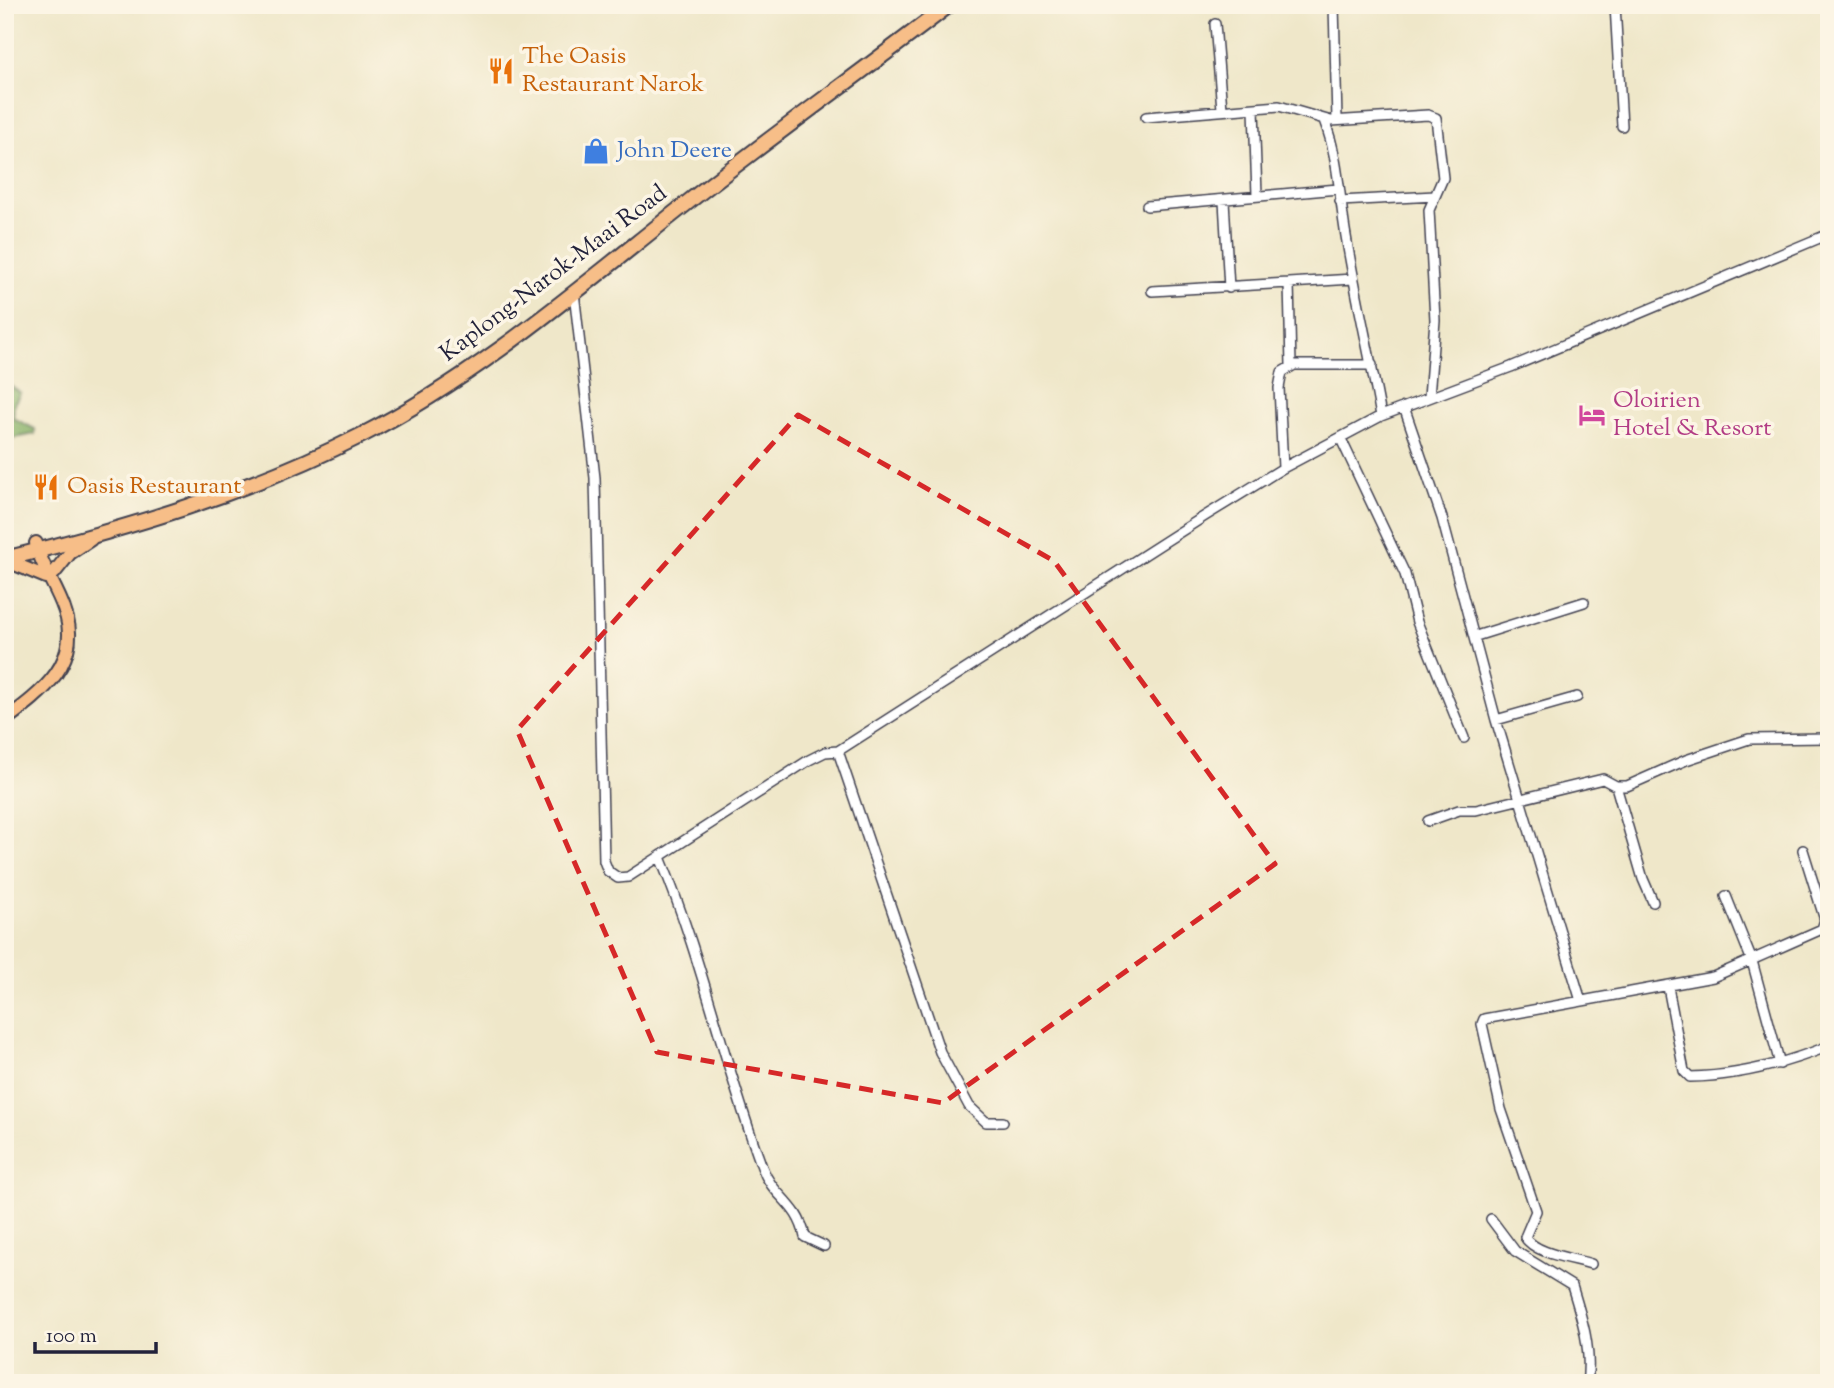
<svg xmlns="http://www.w3.org/2000/svg" width="1834" height="1388" font-family="'Sorts Mill Goudy',serif">
<rect width="100%" height="100%" fill="#fcf5e5"/>
<filter id="ink" filterUnits="userSpaceOnUse"><feTurbulence type="fractalNoise" baseFrequency=".0143" numOctaves="2"/><feDisplacementMap in="SourceGraphic" scale="14" xChannelSelector="R" yChannelSelector="G"/><feConvolveMatrix kernelMatrix="1 2 1 2 8 2 1 2 1" color-interpolation-filters="sRGB"/></filter>
<filter id="wash" filterUnits="userSpaceOnUse"><feTurbulence type="fractalNoise" baseFrequency=".00686" numOctaves="4" result="noise"/><feDisplacementMap in="SourceGraphic" scale="28" xChannelSelector="R" yChannelSelector="G"/><feGaussianBlur stdDeviation="1.57" result="paint"/><feColorMatrix in="noise" values="0 0 0 0 0 0 0 0 0 0 0 0 0 0 0 0 0 1.4 0 .05"/><feComposite in="paint" operator="in"/></filter>
<g filter="url(#wash)">
<rect width="100%" height="100%" fill="#efe7c9"/>
<path fill="#89b269" stroke="#566a52" stroke-width="2" d="M 5,382 L 20,393 L 14,404 L 13,418 L 35,429 L 35,434 L 5,440 Z"/>
</g>
<g filter="url(#ink)">
<g fill="none" stroke-linecap="round" stroke-linejoin="round">
<g stroke="#414050" stroke-width="12">
<path id="minor" d="M 1334,5 L 1337,120
M 1615,5 L 1622,126
M 1215,24 L 1222,109
M 1254,109 L 1257,195
M 1146,117 L 1279,106 L 1331,121 L 1428,115 L 1436,118 L 1443,178 L 1429,210 L 1435,320 L 1429,397
M 1324,120 C 1339,158 1339,197 1346,236 C 1356,297 1370,356 1381,416
M 1224,201 L 1229,288
M 1340,201 L 1435,196
M 1147,206 L 1338,189
M 1289,283 L 1353,279
M 1152,291 L 1289,283 L 1291,366
M 574,292 L 595,478 L 604,861 L 608,871 L 618,878 L 628,877 L 809,760 L 825,752 L 838,751 L 940,1052 L 969,1106 L 986,1122 L 1003,1122
M 1404,407 L 1442,518 L 1496,720 L 1581,1001
M 1341,439 L 1405,574 L 1417,622 L 1464,738
M 1283,468 L 1279,388 L 1282,372 L 1294,365 L 1372,365
M 1476,636 L 1584,602
M 1496,720 L 1577,697
M 838,751 L 1205,516 L 1283,468 L 1381,416 L 1511,367 L 1829,234
M 1616,786 L 1643,879 L 1653,902
M 1428,821 L 1459,810 L 1476,810 L 1603,779 L 1616,786 L 1627,786 L 1686,760 L 1749,739 L 1829,738
M 660,857 C 702,958 724,1065 762,1167 C 773,1198 798,1202 805,1237 L 824,1246
M 1726,896 L 1752,961 L 1780,1064
M 1668,987 L 1684,1071 L 1690,1077 C 1738,1076 1784,1064 1829,1046
M 1491,1219 L 1515,1251 L 1572,1286 C 1582,1318 1592,1350 1587,1383
M 1591,1264 C 1571,1258 1535,1254 1525,1237 L 1536,1211 L 1501,1109 L 1482,1024 L 1484,1019 L 1713,977 L 1822,929 L 1825,920 L 1803,850"/>
</g>
<g stroke="#414050" stroke-width="16">
<path id="major" d="M 5,560 L 46,577
M 54,573 L 70,553 L 91,539
M 5,720 C 42,693 84,661 64,609 C 56,586 42,568 36,543"/>
</g>
<g stroke="#414050" stroke-width="18">
<path id="highway" d="M 5,559 C 128,528 248,493 362,435 C 480,375 583,285 687,203 C 773,135 862,72 949,5"/>
</g>
<use href="#minor" stroke="#fff" stroke-width="9"/>
<use href="#major" stroke="#f7be88" stroke-width="12"/>
<use href="#highway" stroke="#f7be88" stroke-width="14"/>
</g>
</g>
<path fill="none" stroke="#d62828" stroke-width="5" stroke-dasharray="14 9" stroke-linejoin="round" d="M 798,415 L 1054,561 L 1275,864 L 943,1103 L 657,1052 L 517,730 Z"/>
<defs>
<g id="restaurant-bare" transform="scale(2.1)"><path d="M-5-6h1v4h1v-4h1v4h1v-4h1v5L-1.5 .5V6h-2V.5L-5-1ZM5-6V6H3V1.5H1.5Q1.5-4 5-6Z" fill="#e8710a" stroke="#fcf5e5" stroke-width="2.5" paint-order="stroke"/></g>
<g id="shop-bare" transform="scale(2.1)"><path d="M-5-2.5h2.3a2.7 3.5 0 0 1 5.4 0H5L5.5 6h-11ZM-1.5-2.5h3a1.5 2.3 0 0 0-3 0Z" fill="#3f7fe0" stroke="#fcf5e5" stroke-width="2.5" paint-order="stroke"/></g>
<g id="hotel-bare" transform="scale(2.1)"><path d="M-6-4.5h1.5V1H6V5H4.5V3h-9V5H-6ZM-4 0a1.8 1.8 0 1 1 3.6 0ZM.5 0V-2.5h3Q6-2.5 6 0Z" fill="#d1479c" stroke="#fcf5e5" stroke-width="2.5" paint-order="stroke"/></g>
</defs>
<g fill-rule="evenodd">
<use href="#restaurant-bare" x="501" y="71"/>
<use href="#shop-bare" x="596" y="151"/>
<use href="#hotel-bare" x="1592" y="415"/>
<use href="#restaurant-bare" x="46" y="487"/>
</g>
<g text-anchor="middle" dominant-baseline="central" stroke-width="7" stroke-linejoin="round" paint-order="stroke">
<g font-size="24" fill="#c56008" stroke="#fcf5e5" text-anchor="start">
<text x="522" y="57">The Oasis<tspan x="522" dy="28">Restaurant Narok</tspan></text>
<text x="67" y="487">Oasis Restaurant</text>
</g>
<g font-size="24" fill="#366cbe" stroke="#fcf5e5" text-anchor="start">
<text x="617" y="151">John Deere</text>
</g>
<g font-size="24" fill="#22223b" stroke="#fcf5e5">
<text transform="translate(554 274) rotate(-37)">Kaplong-Narok-Maai Road</text>
</g>
<g font-size="24" fill="#b23c85" stroke="#fcf5e5" text-anchor="start">
<text x="1613" y="401">Oloirien<tspan x="1613" dy="28">Hotel &amp; Resort</tspan></text>
</g>
</g>
<rect width="1834" height="1388" fill="none" stroke="#fcf5e5" stroke-width="28"/>
<path d="M35 1342v10h121v-10" fill="none" stroke="#22223b" stroke-width="3.5"/>
<text x="46" y="1342" font-size="21" fill="#22223b" stroke="#fcf5e5" stroke-width="5" paint-order="stroke">100 m</text>
</svg>
